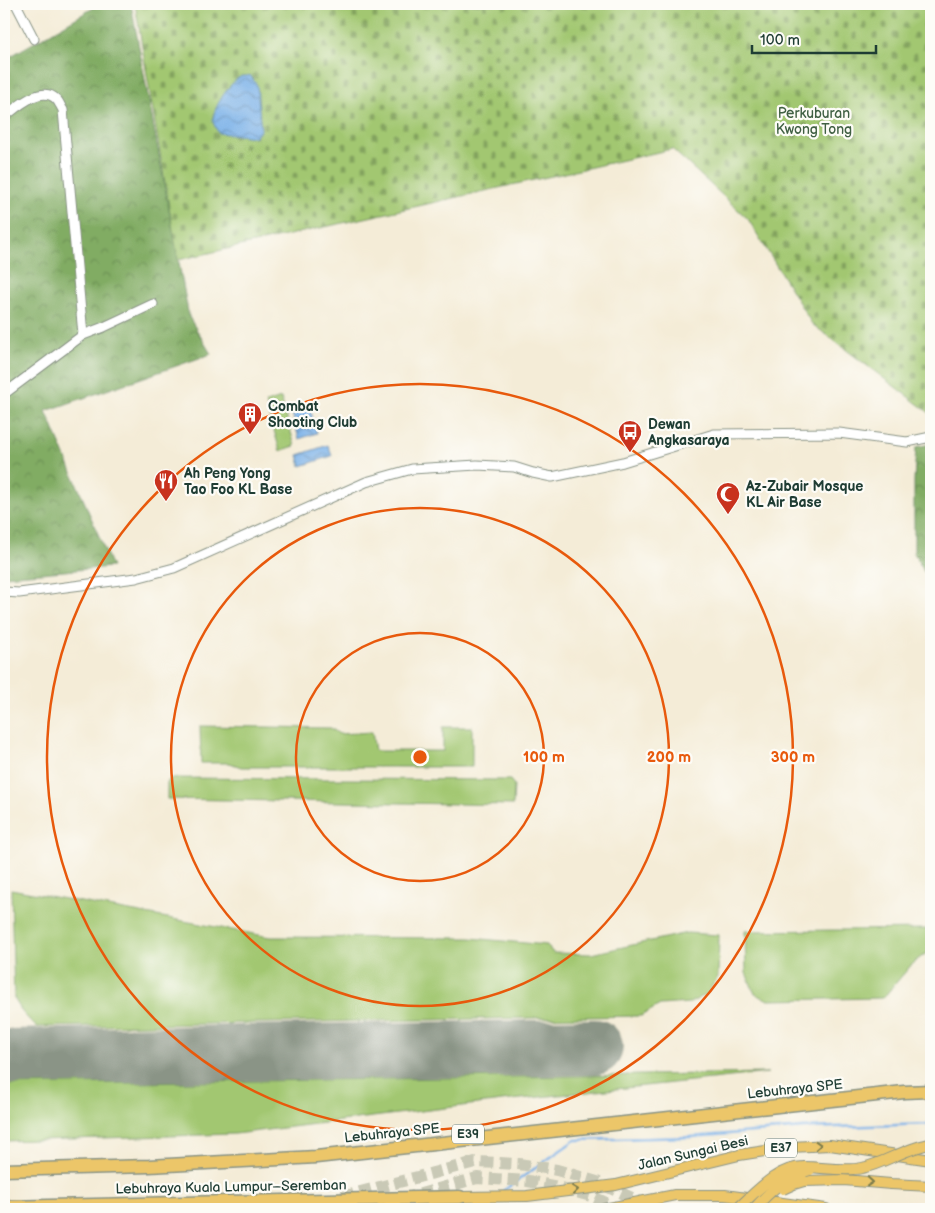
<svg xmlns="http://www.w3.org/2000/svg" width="935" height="1213" font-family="'Balsamiq Sans',sans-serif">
<defs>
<pattern id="forest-crowns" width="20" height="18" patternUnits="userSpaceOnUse" patternTransform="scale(1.25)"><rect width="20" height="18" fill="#81ac63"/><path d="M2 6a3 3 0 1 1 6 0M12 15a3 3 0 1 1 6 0" fill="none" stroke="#698d52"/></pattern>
<pattern id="cemetery-stones" width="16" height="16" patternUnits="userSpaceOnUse" patternTransform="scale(1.25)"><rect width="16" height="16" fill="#a2c771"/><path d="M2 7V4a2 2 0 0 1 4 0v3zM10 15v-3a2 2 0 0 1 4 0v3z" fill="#83a35e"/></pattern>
<pattern id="water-waves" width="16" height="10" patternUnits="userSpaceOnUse" patternTransform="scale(1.25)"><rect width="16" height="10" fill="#79b0e8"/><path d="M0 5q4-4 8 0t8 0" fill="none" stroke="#6390bd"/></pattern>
</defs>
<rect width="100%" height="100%" fill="#fdfcf7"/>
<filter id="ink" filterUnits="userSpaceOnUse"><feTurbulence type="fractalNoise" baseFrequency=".02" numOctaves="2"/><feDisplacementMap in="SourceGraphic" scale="10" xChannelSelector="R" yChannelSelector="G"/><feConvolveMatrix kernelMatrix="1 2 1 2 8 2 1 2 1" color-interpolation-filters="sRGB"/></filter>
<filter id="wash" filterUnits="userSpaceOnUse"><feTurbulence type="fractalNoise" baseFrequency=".0096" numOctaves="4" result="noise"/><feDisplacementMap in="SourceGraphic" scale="20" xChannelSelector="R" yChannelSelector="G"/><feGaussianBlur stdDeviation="1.12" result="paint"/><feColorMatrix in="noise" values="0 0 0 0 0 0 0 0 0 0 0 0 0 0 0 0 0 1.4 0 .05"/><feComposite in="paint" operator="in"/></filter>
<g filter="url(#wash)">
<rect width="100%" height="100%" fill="#f4ecd7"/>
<path fill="#a2c771" stroke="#608252" d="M 281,398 L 295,446 L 280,451 L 266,403 Z
M 200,726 L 331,728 L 339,734 L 372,732 L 375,751 L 443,751 L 443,727 L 472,727 L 472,767 L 241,767 L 230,763 L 201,763 Z
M 172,778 L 510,780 L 514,785 L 513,805 L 167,799 L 167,782 Z
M 11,889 L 270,937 L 470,938 L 547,945 L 553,953 L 591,954 L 687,933 L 719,935 L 718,977 L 707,994 L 690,1003 L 660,1005 L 641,1016 L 36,1027 L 22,1012 L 14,998 Z
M 931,929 L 931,950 L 913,963 L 883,998 L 769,1000 L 755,994 L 746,973 L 745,931 Z
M 768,1073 L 502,1101 L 235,1134 L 4,1141 L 4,1085 Z"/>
<path fill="url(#forest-crowns)" stroke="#50744c" d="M 100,4 L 131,4 L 189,317 L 211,354 L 46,411 L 112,567 L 4,576 L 4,60 Z
M 931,444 L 931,572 L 924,572 L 914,553 L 914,480 L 916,447 Z"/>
<path fill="url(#cemetery-stones)" stroke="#608252" d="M 135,4 L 931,4 L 931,414 L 812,324 L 748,219 L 672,149 L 178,260 Z"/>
<path fill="url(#water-waves)" stroke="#4c768e" d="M 250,75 L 257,85 L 261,130 L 255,137 L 218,133 C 217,130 214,125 213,122 C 211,110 231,80 242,76 C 244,76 249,76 250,75 Z
M 309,405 L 317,433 L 299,439 L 291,410 Z
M 328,445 L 332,456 L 301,466 L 298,455 Z"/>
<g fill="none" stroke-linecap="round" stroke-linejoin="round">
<path stroke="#79b0e8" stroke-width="2.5" d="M 500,1193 L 575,1140 L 691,1137 L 803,1128 L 931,1124
M 477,1209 L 490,1201"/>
<path stroke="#8a9486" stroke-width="56" d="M 4,1057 L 595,1047"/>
</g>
</g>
<g filter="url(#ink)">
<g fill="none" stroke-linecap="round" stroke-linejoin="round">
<path stroke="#c9c9b6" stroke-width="12" stroke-dasharray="12 6" stroke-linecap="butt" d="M 342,1197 L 475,1162 L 519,1164 L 557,1170 L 597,1182 L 632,1198 L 653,1209
M 274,1209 L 300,1209 L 323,1203
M 368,1209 L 477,1178 L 528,1181 L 558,1187 L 591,1196 L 619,1209"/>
<g stroke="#8a9486" stroke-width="11">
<path id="minor" d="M 16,4 L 34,39
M 4,117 C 16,108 42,83 57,100 C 59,102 61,107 63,110 L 83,335 L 4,394
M 83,335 L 104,327 L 153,304
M 4,592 L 19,593 L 136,578 L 174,568 L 366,482 L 412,469 L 477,465 L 514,467 L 533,473 L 552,477 L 623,462 L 714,434 L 839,433 L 907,442 L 931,437"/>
</g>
<g stroke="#8a9486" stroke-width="12">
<path id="major" d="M 804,1181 L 844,1180 L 891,1184 L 931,1186
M 460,1197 L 527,1196 L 616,1185 L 739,1155 L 791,1147 L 830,1145 L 931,1160
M 604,1209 L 675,1195 L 725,1195 L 826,1209"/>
</g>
<g stroke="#8a9486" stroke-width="15">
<path id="highway" d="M 4,1170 L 149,1166 L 316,1157 L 904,1092 L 931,1091
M 4,1207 L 460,1197"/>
</g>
<use href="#minor" stroke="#fff" stroke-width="9"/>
<use href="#major" stroke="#ecc669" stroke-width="10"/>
<use href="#highway" stroke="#ecc669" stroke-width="12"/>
<g stroke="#8a9486" stroke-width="12" stroke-linecap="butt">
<path id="major-bridge" d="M 783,1189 L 794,1184 L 804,1181
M 737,1209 C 756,1192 777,1167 804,1167 C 823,1167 843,1172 862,1168 C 886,1163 907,1147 931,1144
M 754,1209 C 769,1192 787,1175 810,1170"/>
</g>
<use href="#major-bridge" stroke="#ecc669" stroke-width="10"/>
</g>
<defs><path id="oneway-chevron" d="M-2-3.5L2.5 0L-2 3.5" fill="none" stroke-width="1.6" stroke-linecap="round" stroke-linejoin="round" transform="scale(1.25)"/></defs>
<g stroke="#7b7b4c">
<use href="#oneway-chevron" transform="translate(818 1145) rotate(-3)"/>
<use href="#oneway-chevron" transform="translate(870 1182) rotate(5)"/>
<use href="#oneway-chevron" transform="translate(575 1190) rotate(-7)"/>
</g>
</g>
<g fill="none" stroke="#e8590c" stroke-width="2.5">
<circle cx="420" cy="757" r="124"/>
<circle cx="420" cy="757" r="249"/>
<circle cx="420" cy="757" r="373"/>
</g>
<defs>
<g id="building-pin" transform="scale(1.25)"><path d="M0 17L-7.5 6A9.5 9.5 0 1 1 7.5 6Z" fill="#c8321e" stroke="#fdfcf7"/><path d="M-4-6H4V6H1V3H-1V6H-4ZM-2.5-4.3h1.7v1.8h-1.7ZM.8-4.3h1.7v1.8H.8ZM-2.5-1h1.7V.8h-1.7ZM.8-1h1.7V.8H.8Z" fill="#fff"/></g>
<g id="bus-pin" transform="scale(1.25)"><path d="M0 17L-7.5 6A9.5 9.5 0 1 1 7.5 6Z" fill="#c8321e" stroke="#fdfcf7"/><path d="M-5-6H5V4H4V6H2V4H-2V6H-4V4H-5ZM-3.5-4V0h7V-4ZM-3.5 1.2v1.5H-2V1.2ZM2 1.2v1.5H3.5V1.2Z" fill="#fff"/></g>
<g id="restaurant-pin" transform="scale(1.25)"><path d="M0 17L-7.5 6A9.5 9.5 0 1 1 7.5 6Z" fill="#c8321e" stroke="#fdfcf7"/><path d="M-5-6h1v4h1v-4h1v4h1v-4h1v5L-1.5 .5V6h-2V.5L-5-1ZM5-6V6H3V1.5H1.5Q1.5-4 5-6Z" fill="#fff"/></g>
<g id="mosque-pin" transform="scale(1.25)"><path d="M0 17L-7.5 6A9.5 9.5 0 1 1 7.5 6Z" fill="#c8321e" stroke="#fdfcf7"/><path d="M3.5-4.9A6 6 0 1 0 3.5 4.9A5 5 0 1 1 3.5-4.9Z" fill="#fff"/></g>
</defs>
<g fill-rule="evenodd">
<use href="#building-pin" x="250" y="414"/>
<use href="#bus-pin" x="630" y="432"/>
<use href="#restaurant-pin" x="166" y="481"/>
<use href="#mosque-pin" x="728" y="494"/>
</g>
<g text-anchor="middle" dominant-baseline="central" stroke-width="4.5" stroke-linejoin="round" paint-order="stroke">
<g fill="#fdfcf7" stroke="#62766e" stroke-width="1">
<rect x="452" y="1124.5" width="32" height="19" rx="4"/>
<rect x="765" y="1138.5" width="32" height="19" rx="4"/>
</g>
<g font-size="12" font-weight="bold" fill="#1f3d34">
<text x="468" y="1134">E39</text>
<text x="781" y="1148">E37</text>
</g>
<g font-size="14" fill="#406043" stroke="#fdfcf7">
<text x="814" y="113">Perkuburan<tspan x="814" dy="16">Kwong Tong</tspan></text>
</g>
<g font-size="14" font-weight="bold" fill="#1f3d34" stroke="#fdfcf7" text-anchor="start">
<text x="268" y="406">Combat<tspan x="268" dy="16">Shooting Club</tspan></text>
<text x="648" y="424">Dewan<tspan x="648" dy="16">Angkasaraya</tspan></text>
<text x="184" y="473">Ah Peng Yong<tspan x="184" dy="16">Tao Foo KL Base</tspan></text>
<text x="746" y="486">Az-Zubair Mosque<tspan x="746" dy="16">KL Air Base</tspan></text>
</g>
<g font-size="14" fill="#1f3d34" stroke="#fdfcf7">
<text transform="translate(795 1089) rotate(-6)">Lebuhraya SPE</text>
<text transform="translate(392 1133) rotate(-6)">Lebuhraya SPE</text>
<text transform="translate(693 1153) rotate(-13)">Jalan Sungai Besi</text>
<text transform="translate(231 1187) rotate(-1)">Lebuhraya Kuala Lumpur–Seremban</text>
</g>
</g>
<circle cx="420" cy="757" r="8" fill="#e8590c" stroke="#fdfcf7" stroke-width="2.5"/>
<g font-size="15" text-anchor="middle" font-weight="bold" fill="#e8590c" stroke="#fdfcf7" stroke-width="4.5" stroke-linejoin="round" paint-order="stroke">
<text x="544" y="762">100 m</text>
<text x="669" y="762">200 m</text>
<text x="793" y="762">300 m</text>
</g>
<rect width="935" height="1213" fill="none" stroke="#fdfcf7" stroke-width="20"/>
<path d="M752 45v8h124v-8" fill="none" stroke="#1f3d34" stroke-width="2.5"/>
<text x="760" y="45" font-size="15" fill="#1f3d34" stroke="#fdfcf7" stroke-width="4" paint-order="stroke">100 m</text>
</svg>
